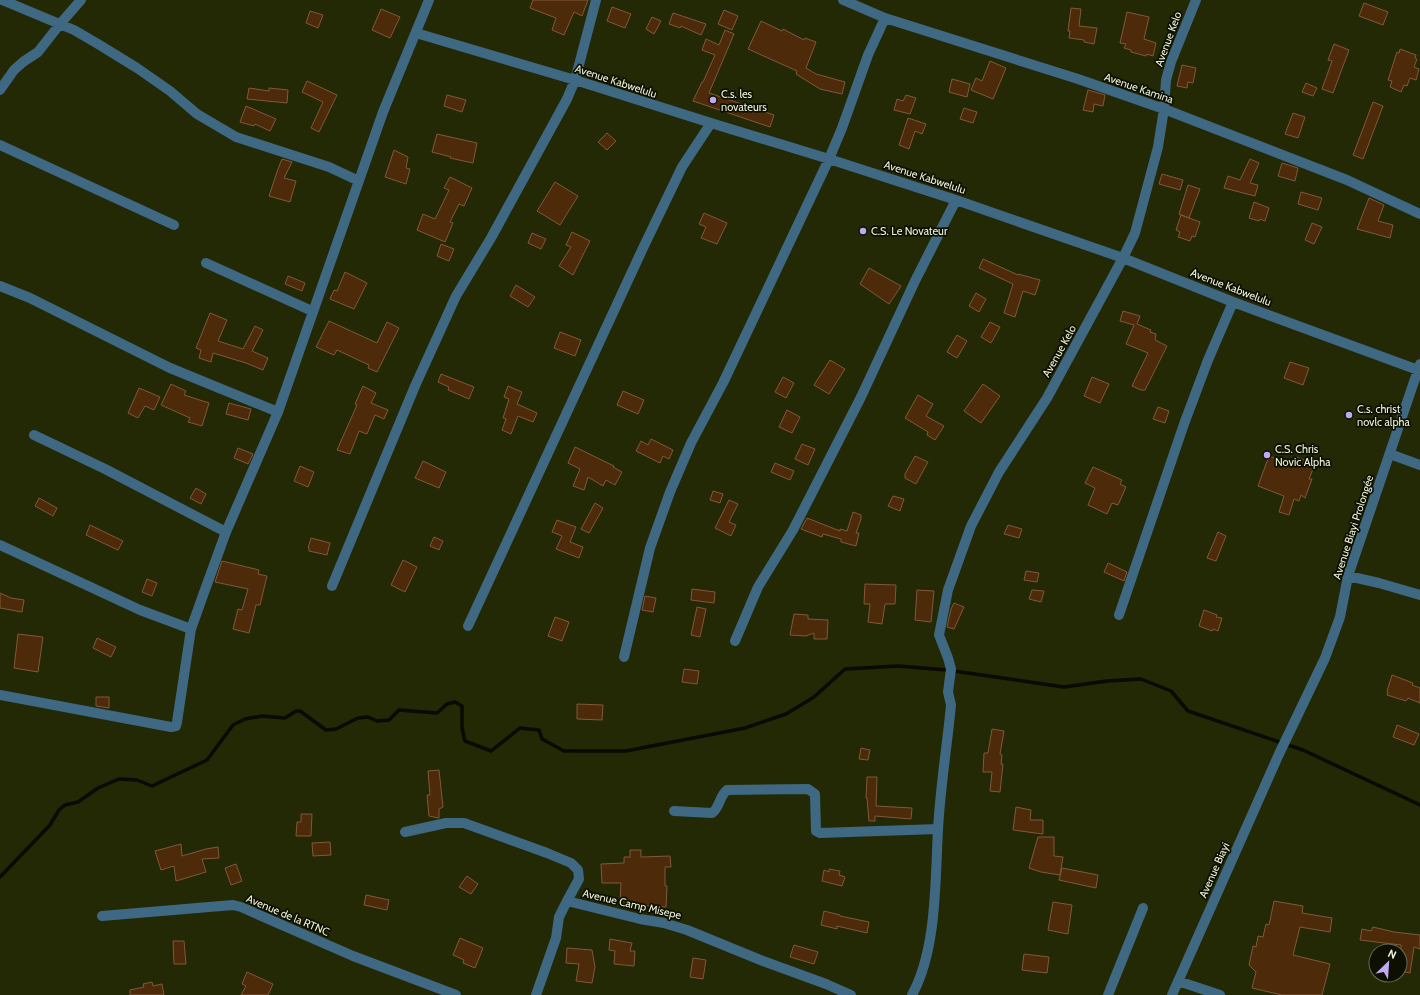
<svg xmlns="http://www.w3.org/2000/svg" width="1420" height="995" font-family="Cabin,sans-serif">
<rect width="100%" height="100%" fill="#232805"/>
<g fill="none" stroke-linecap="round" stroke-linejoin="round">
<path stroke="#090b01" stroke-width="3.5" d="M 954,671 L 1064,687 L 1107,681 L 1141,679 L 1171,691 L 1188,711 L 1303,750 L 1420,805
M 0,877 L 50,825 L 59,810 L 65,805 L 78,802 L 98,788 L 119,779 L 137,780 L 152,786 L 207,760 L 233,725 L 245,719 L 262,716 L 285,718 L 296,711 L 300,711 L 326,730 L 336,729 L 358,718 L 368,717 L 377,721 L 389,720 L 399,710 L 437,713 L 447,704 L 455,702 L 462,706 L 462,728 L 465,741 L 491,751 L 520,728 L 539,730 L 542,739 L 564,751 L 626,751 L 745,728 L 786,714 L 814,697 L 845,669 L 898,666 L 946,670"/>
</g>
<path fill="#4d2a0a" stroke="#80593a" d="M 533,0 L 588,0 L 582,16 L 574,12 L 564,35 L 552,30 L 556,18 L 530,8 Z
M 1364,3 L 1388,12 L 1383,25 L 1359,16 Z
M 612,7 L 631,14 L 625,28 L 607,21 Z
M 1071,8 L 1081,9 L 1079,26 L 1097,28 L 1094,44 L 1084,42 L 1084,40 L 1069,38 L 1070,31 L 1068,31 Z
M 381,9 L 400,17 L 390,38 L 372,30 Z
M 724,10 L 738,16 L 732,30 L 718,24 Z
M 310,11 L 323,15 L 318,28 L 306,23 Z
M 1127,12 L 1149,17 L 1144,39 L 1156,43 L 1153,56 L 1147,54 L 1146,56 L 1131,52 L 1131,50 L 1124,48 L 1126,44 L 1120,43 Z
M 673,13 L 706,24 L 701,35 L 681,26 L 680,28 L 669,24 Z
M 652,17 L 661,21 L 654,34 L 646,29 Z
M 761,21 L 782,31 L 783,29 L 804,40 L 805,38 L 816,42 L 806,68 L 816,74 L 845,82 L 842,94 L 820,89 L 796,74 L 797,71 L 748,49 Z
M 725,30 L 734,34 L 709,93 L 774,115 L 770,127 L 693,101 L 702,82 L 703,82 L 715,55 L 702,50 L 706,39 L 719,45 Z
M 1334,44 L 1349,50 L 1333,93 L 1322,89 L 1332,61 L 1328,60 Z
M 1400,49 L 1416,55 L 1415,58 L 1417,59 L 1414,67 L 1419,69 L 1416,80 L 1410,78 L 1407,86 L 1404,85 L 1401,92 L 1390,87 L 1392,81 L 1388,80 L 1397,52 L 1399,53 Z
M 990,61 L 1006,68 L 993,99 L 971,90 L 976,78 L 982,81 Z
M 1182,65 L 1196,68 L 1193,83 L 1188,82 L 1187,88 L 1177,86 Z
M 952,79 L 970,84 L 967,97 L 949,92 Z
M 307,81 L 337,95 L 319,132 L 311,128 L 323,102 L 302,92 Z
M 1306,83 L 1317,88 L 1313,96 L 1302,92 Z
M 249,88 L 269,91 L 269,88 L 288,90 L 287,103 L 247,99 Z
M 1088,90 L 1105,95 L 1103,106 L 1094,104 L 1093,112 L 1083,110 Z
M 447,95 L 466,100 L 462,112 L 444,106 Z
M 906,95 L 916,98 L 910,114 L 894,110 L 897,99 L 903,101 Z
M 1373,102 L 1383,106 L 1363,159 L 1353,155 Z
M 246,106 L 276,119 L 270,131 L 255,124 L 254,126 L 240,122 Z
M 964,108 L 977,112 L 973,123 L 960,119 Z
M 1293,113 L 1305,117 L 1298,138 L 1285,134 Z
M 908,118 L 926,124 L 922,134 L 915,131 L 909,149 L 899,145 Z
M 607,133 L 616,141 L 607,150 L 598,142 Z
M 437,134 L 477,143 L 473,163 L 450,158 L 451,157 L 432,152 Z
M 394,150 L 408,157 L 406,168 L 410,169 L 406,184 L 385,177 Z
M 282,159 L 292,162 L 284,178 L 296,181 L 290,202 L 269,196 L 278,169 Z
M 1250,159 L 1259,163 L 1250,183 L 1258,185 L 1255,196 L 1224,188 L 1228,176 L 1240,180 Z
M 1282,163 L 1298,168 L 1295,181 L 1278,176 Z
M 1162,174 L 1183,180 L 1180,190 L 1159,184 Z
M 450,177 L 472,188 L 464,206 L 459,204 L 450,222 L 453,223 L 445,242 L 417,230 L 423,214 L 435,219 L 449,190 L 444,188 Z
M 555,182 L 578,196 L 560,225 L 537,211 Z
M 1188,185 L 1200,189 L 1189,218 L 1179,214 Z
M 1301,192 L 1322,198 L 1318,210 L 1298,204 Z
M 1369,198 L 1384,205 L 1378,221 L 1393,225 L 1390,238 L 1357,229 Z
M 1254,202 L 1269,208 L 1265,221 L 1260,219 L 1259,221 L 1249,218 Z
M 704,213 L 727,223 L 717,244 L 701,238 L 706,227 L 699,224 Z
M 1181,215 L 1200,222 L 1195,237 L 1192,236 L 1190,241 L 1178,237 L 1180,232 L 1176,230 Z
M 1312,223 L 1322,227 L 1314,244 L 1305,240 Z
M 572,232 L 590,241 L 573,275 L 559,266 L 571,247 L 566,245 Z
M 532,233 L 546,239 L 541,249 L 528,243 Z
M 441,244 L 454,249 L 449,261 L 437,256 Z
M 983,259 L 1018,275 L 1018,274 L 1040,280 L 1035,295 L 1023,291 L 1015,317 L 1004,313 L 1013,284 L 979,268 Z
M 869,268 L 901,286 L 889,304 L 860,284 Z
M 345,272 L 367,283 L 354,309 L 330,299 L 334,290 L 337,291 Z
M 288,276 L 305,283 L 302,291 L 285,284 Z
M 516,285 L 535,297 L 528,307 L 510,296 Z
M 976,293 L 986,299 L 979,312 L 969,306 Z
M 1123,311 L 1140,316 L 1137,324 L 1151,330 L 1150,332 L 1156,334 L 1155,340 L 1167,346 L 1145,390 L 1141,390 L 1132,386 L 1148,353 L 1126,344 L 1134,325 L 1120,321 Z
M 210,313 L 227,320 L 218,341 L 243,349 L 255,326 L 263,330 L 252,351 L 268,358 L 263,370 L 246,363 L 213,353 L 211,362 L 199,358 L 201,350 L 196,348 Z
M 329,321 L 377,343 L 387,322 L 399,328 L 377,372 L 368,368 L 369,365 L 337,350 L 334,355 L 316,347 Z
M 990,322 L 1000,327 L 991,343 L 981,337 Z
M 560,332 L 581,340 L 575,356 L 554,348 Z
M 957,335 L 967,341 L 957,358 L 947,352 Z
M 830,360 L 845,369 L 829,394 L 814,385 Z
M 1290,362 L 1309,368 L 1303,385 L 1284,378 Z
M 441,374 L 474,387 L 469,399 L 448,390 L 449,387 L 438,382 Z
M 783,377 L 794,383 L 786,398 L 775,392 Z
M 1092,377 L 1109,384 L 1100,403 L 1084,396 Z
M 171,384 L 186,391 L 184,395 L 209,403 L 202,426 L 188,422 L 190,418 L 161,405 Z
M 983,384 L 1000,396 L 981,423 L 964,411 Z
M 363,386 L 376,393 L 371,403 L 388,410 L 384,419 L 375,415 L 367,434 L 359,431 L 350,454 L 337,450 L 357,405 L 355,404 Z
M 508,386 L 522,392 L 517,404 L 537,413 L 533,422 L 518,416 L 511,434 L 502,430 L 506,419 L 503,418 L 509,399 L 504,397 Z
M 139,388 L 160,397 L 154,410 L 145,406 L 138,418 L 128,413 Z
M 623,391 L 644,400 L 638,414 L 617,405 Z
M 918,395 L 933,404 L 926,416 L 944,426 L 935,440 L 927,435 L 928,432 L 905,418 Z
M 229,403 L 251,409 L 248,420 L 226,414 Z
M 1158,407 L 1169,411 L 1165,423 L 1153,419 Z
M 787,410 L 800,417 L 792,433 L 779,427 Z
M 651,439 L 673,450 L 669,459 L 663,456 L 660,463 L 636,451 L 641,441 L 648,445 Z
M 802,444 L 815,449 L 808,465 L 795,459 Z
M 575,447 L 614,466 L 613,467 L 622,472 L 615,485 L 606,480 L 603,486 L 588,477 L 584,490 L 573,486 L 580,469 L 568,463 Z
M 238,448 L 253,454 L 248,464 L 234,458 Z
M 915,456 L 928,462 L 916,484 L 905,478 L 905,474 Z
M 1269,456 L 1294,465 L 1296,457 L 1315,464 L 1309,479 L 1312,479 L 1305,498 L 1301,495 L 1299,501 L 1294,499 L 1289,515 L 1279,512 L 1284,496 L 1258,486 Z
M 423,461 L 446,472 L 439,488 L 415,478 Z
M 775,463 L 794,471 L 790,480 L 771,472 Z
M 300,466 L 314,472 L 308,487 L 294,481 Z
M 1093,467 L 1122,480 L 1120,484 L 1126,487 L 1118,505 L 1112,503 L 1107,514 L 1088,505 L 1095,488 L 1085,483 Z
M 196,488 L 206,494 L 201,504 L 190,498 Z
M 713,491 L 723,494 L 720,503 L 710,500 Z
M 893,496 L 904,499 L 900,511 L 888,506 Z
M 39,498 L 57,508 L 53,516 L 35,506 Z
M 729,500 L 738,504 L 729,522 L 736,525 L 731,536 L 715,528 Z
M 595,503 L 603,508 L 589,533 L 581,529 Z
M 853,512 L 861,515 L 861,519 L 856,533 L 859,533 L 856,546 L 841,542 L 841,539 L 823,534 L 822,537 L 801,529 L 807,518 L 840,531 L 840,529 L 847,531 Z
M 557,520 L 576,527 L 570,542 L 583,547 L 579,558 L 556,549 L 562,536 L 552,532 Z
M 90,525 L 123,541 L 118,550 L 86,535 Z
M 1008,525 L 1022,529 L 1019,538 L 1004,534 Z
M 1218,532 L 1226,536 L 1216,561 L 1207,558 Z
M 434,537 L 443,541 L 439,550 L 430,546 Z
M 311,538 L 330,543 L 327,555 L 309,551 L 309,548 L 308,548 Z
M 403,560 L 417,567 L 405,592 L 391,585 Z
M 222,561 L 259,570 L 258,574 L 267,576 L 260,605 L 256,605 L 249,633 L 233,629 L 238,609 L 242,610 L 248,589 L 215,582 Z
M 1108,563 L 1127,572 L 1124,581 L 1104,572 Z
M 1026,571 L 1039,573 L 1037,582 L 1024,580 Z
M 147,579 L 157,583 L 152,596 L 142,592 Z
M 865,584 L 896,585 L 895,604 L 885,604 L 882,624 L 868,622 L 870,604 L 864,604 Z
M 692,589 L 715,592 L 714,603 L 691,600 Z
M 917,590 L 934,591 L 931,622 L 915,620 Z
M 1032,590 L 1044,591 L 1041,602 L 1029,599 Z
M 0,593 L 11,598 L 24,600 L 22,612 L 0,608 Z
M 645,596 L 656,598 L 653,612 L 642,610 Z
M 954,603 L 964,607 L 954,629 L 947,627 L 951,609 Z
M 697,607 L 706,609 L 700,637 L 691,635 Z
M 1204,610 L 1217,615 L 1216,617 L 1222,618 L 1218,631 L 1213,629 L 1212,631 L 1199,626 Z
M 794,614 L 808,615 L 808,619 L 828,620 L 827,639 L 814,639 L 814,633 L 806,636 L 790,635 Z
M 555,617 L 569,622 L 562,641 L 548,636 Z
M 18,634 L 43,637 L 38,672 L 14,668 Z
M 97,638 L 116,647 L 111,657 L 93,648 Z
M 684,669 L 699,671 L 697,684 L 682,682 Z
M 1392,675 L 1413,683 L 1412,685 L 1420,688 L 1420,703 L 1408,698 L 1406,701 L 1387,695 L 1388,692 L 1387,691 Z
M 96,697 L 109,697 L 109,708 L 96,706 Z
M 577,704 L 603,705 L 602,720 L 577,719 Z
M 1397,725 L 1419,734 L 1414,745 L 1393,737 Z
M 992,729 L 1004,731 L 1000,754 L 1002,755 L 1001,764 L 1003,764 L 1000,792 L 990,791 L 992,772 L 983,772 L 984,753 L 988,753 Z
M 861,748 L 870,750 L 868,760 L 859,759 Z
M 439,770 L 443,807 L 439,809 L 439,818 L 438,818 L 429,816 L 427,795 L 430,795 L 428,771 Z
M 867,777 L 877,777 L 876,806 L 912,808 L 911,819 L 875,816 L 875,821 L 869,821 L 867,798 L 866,798 Z
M 1016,807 L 1031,810 L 1030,820 L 1043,820 L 1043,834 L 1013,830 Z
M 301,814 L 312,814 L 311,836 L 296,836 L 297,822 L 301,822 Z
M 1038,837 L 1054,837 L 1054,856 L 1063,857 L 1060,875 L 1041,872 L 1029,868 Z
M 330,842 L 331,855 L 313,856 L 312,843 Z
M 181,844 L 182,856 L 206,849 L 218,847 L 219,858 L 202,859 L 206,872 L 176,881 L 174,866 L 161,870 L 155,851 Z
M 630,850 L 641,850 L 641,857 L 670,856 L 671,867 L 665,867 L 665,886 L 667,886 L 666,907 L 620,904 L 621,883 L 602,883 L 601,864 L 624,863 L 624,857 L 630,857 Z
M 236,864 L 242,881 L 231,885 L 225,868 Z
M 1062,868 L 1098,875 L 1096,888 L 1059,880 Z
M 829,869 L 840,871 L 839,875 L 845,877 L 842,886 L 822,881 L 824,870 L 829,872 Z
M 467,876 L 478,884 L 471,894 L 459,887 Z
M 366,895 L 389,900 L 387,910 L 364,905 Z
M 1274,901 L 1303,906 L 1302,913 L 1332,918 L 1330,932 L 1300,927 L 1293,955 L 1330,964 L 1322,995 L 1282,995 L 1252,988 L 1256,972 L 1249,965 L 1253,946 L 1256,947 L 1258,936 L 1263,937 L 1266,924 L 1269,925 Z
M 1053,902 L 1072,905 L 1068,934 L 1048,930 Z
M 824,911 L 840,915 L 840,916 L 869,922 L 867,933 L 837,926 L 837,929 L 821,925 Z
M 1373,927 L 1394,932 L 1420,935 L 1420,949 L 1414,947 L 1410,973 L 1400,971 L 1401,945 L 1360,940 L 1362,929 L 1371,931 Z
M 460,938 L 483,948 L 475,968 L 463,963 L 464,960 L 453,955 Z
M 610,939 L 632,943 L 630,951 L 635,951 L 634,966 L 614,964 L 615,951 L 609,950 Z
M 173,941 L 184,941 L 186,964 L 174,964 Z
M 794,945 L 818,952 L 814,964 L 790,957 Z
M 567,948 L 592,950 L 595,967 L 592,983 L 576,981 L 579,964 L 566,963 Z
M 1024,954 L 1049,957 L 1047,973 L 1022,970 Z
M 693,958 L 706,960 L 703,979 L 690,977 Z
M 247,972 L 273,984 L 268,995 L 241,995 L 246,986 L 242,984 Z
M 152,982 L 153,986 L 162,984 L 164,995 L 130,995 L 130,990 L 144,987 L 143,984 Z"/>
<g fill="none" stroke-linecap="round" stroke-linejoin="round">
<path stroke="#3f6882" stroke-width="10" d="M 2,0 L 74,30 L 98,44 L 137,68 L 170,91 L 197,114 L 236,137 L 329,167 L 359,181
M 843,0 L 885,18 L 1078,79 L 1164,109 L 1347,180 L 1420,214
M 416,33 L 575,80 L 711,123 L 829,159 L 956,200 L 1123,258 L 1233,302 L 1418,370
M 0,90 L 14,70 L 23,62 L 38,52 L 60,24 L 81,0
M 0,145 L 174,225
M 206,263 L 312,311
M 0,286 L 30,298 L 170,368 L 278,412
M 34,435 L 105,469 L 226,532
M 1390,454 L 1420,465
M 0,545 L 140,610 L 191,629
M 1348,576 L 1379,583 L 1420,595
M 332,586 L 415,386 L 456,296 L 491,238 L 567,99 L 575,80 L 596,0
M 1119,615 L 1184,424 L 1208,360 L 1233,302
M 468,626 L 643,248 L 682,167 L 711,123
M 735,641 L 758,587 L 793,530 L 861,397 L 915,281 L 956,200
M 624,657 L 650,548 L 670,492 L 691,443 L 723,383 L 829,159 L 842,128 L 868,55 L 885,18
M 0,695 L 171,727 L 176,726 L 177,722 L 191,629 L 202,598 L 226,532 L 278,412 L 383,112 L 429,0
M 674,811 L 712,813 C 720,808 719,796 727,790 L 808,789 L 815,794 L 816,831 L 820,833 L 938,829
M 405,832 L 446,823 L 464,823 L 547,853 L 571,863 L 578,870 L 579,879 L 567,901
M 102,916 L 233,905 L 241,907 L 353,956 L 456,995
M 1178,981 L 1220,995
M 536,995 L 556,938 L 559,917 L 567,901 L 640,919 L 664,923 L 687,930 L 763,961 L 826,984 L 851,995
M 912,995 C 937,949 935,882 938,830 C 940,789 947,747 951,705 L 948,692 L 951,669 L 948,658 L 939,635 L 948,590 L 971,526 L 999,472 L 1047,398 L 1123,258 L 1135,233 L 1158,147 L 1164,109 L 1166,80 L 1171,62 L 1196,0
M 1108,995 L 1143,908
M 1172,995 L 1279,754 L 1325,658 L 1340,617 L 1348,576 L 1420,364"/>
</g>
<g fill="#bfa9f4" stroke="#0d1001" stroke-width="1.5">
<circle cx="713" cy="100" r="4"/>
<circle cx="863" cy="231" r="4"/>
<circle cx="1349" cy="415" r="4"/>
<circle cx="1267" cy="455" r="4"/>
</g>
<g text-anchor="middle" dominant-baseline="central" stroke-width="3.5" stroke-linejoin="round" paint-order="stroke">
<g font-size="11" fill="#ecf2d9" stroke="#0d1001">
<text transform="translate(1168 39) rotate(-70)">Avenue Kelo</text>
<text transform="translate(616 81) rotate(18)">Avenue Kabwelulu</text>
<text transform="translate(1139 88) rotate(19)">Avenue Kamina</text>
<text transform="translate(925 177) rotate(18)">Avenue Kabwelulu</text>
<text transform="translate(1231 287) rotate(21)">Avenue Kabwelulu</text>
<text transform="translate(1059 351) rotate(-61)">Avenue Kelo</text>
<text transform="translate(1353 527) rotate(-72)">Avenue Biayi Prolongée</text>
<text transform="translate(1214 870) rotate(-66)">Avenue Biayi</text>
<text transform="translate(632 904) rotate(13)">Avenue Camp Misepe</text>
<text transform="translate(288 915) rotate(23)">Avenue de la RTNC</text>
</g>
<g font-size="11" fill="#ecf2d9" stroke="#0d1001" text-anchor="start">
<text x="721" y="94">C.s. les<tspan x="721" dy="13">novateurs</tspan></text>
<text x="871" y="231">C.S. Le Novateur</text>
<text x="1357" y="409">C.s. christ<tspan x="1357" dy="13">novlc alpha</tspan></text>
<text x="1275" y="449">C.S. Chris<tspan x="1275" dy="13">Novic Alpha</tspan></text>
</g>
</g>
<g transform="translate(1388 963) rotate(25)"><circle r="19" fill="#0d1001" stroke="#666a57"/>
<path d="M0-3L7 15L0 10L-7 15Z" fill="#bfa9f4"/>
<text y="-6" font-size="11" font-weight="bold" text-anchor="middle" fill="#ecf2d9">N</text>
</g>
</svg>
